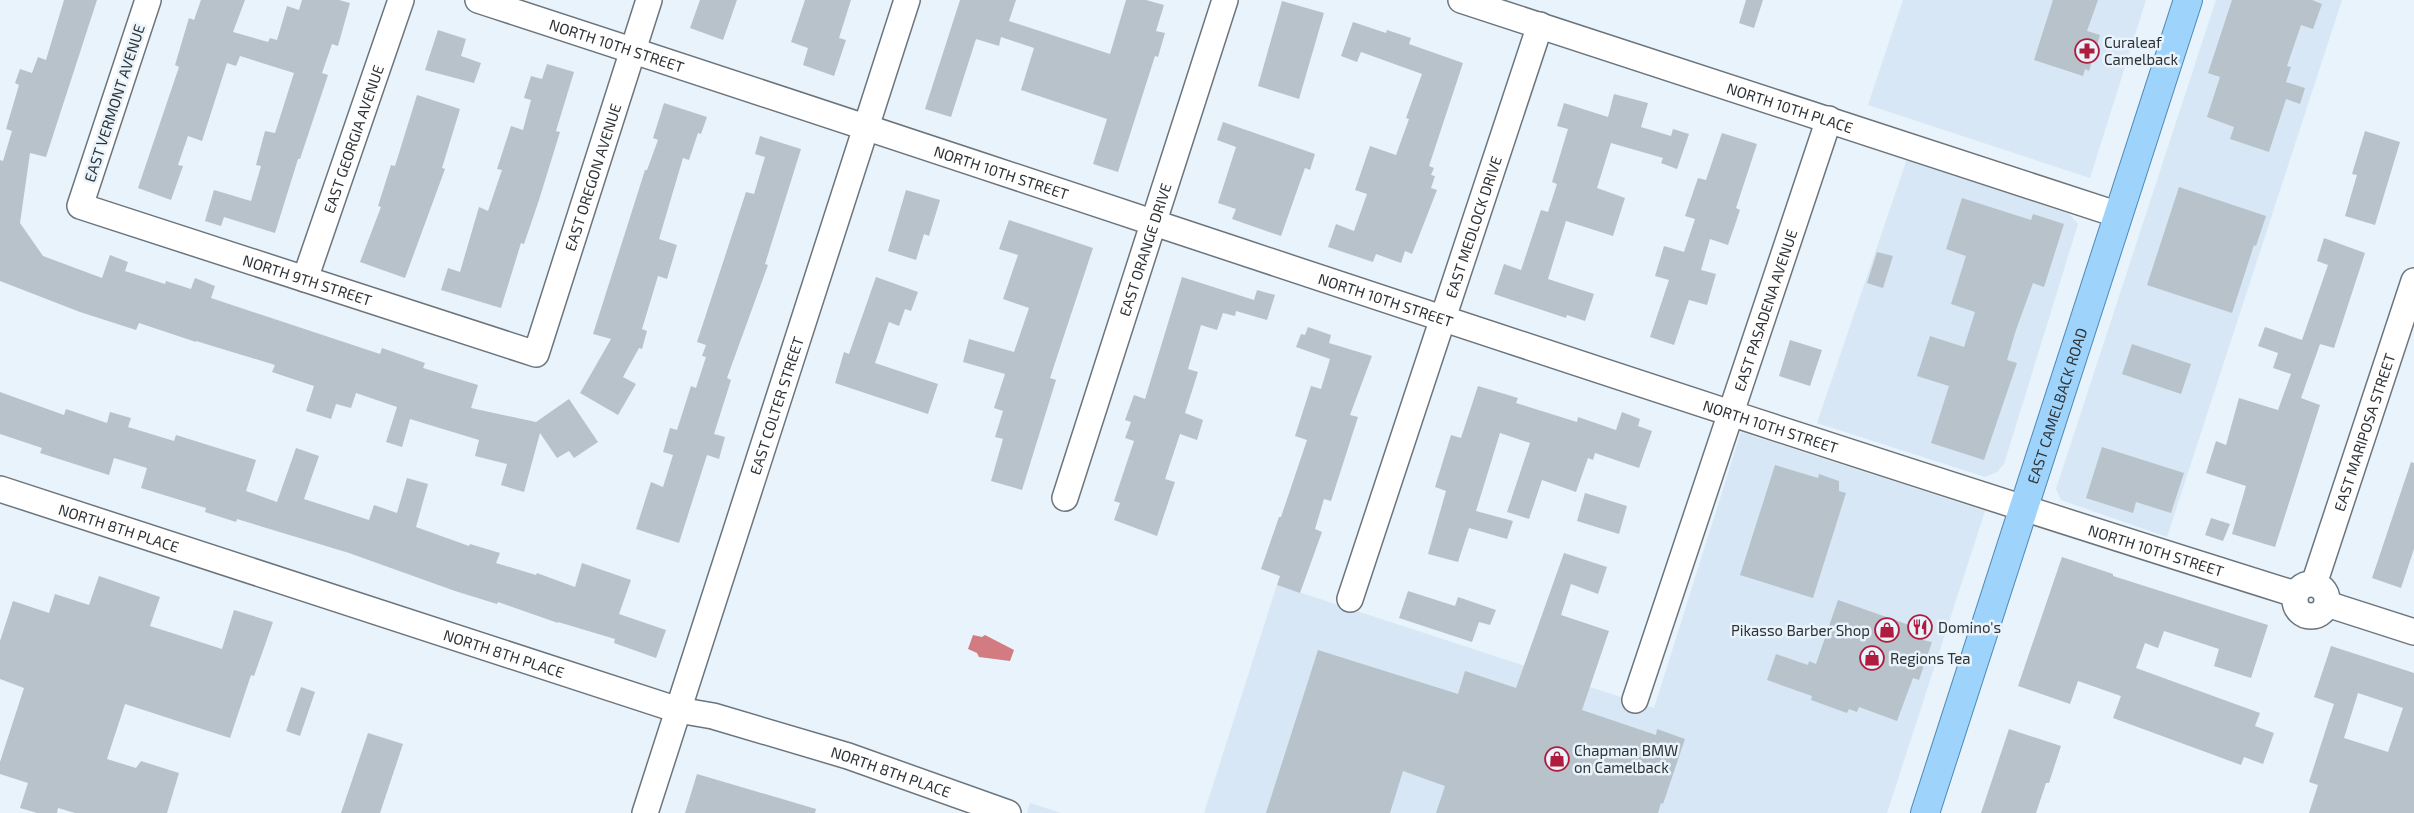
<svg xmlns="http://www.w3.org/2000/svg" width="2414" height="813" font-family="'Exo 2',sans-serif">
<rect width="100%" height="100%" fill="#e8f3fb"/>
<path fill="#d7e7f5" d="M 1903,0 L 2146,0 L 2090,178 L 1868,105 Z
M 2216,0 L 2342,0 L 2167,537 L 2061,500 L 2056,489 Z
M 1908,156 L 2069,214 L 2078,224 L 2004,464 L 1997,472 L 1985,477 L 1817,423 Z
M 1741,432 L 1985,511 L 1887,813 L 1204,813 L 1277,585 L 1654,708 Z
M 1030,803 L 1061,813 L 1027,813 Z"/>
<path fill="#d27b81" d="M 973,635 L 982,637 L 985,635 L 1014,650 L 1010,661 L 979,657 L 977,653 L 968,649 Z"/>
<path fill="#b8c2ca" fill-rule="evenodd" d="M 64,0 L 97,0 L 46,157 L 30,153 L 20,223 L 43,256 L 102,278 L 110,255 L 128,262 L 125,271 L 165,284 L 166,281 L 191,289 L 195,278 L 215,286 L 211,298 L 380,354 L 382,348 L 425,363 L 423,368 L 478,385 L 471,408 L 536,422 L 569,399 L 598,442 L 574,458 L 569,451 L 557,458 L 540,433 L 524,492 L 501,485 L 507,464 L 475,456 L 479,440 L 410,419 L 402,447 L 386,442 L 397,407 L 356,393 L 351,408 L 336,404 L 331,419 L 306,411 L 314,386 L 272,372 L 275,365 L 196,341 L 196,342 L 139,323 L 136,330 L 80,312 L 0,281 L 0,160 L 3,161 L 12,131 L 6,129 L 19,85 L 15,83 L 20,69 L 32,73 L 38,57 L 46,60 Z
M 201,0 L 245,0 L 233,32 L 268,42 L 270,38 L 277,40 L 287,6 L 299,10 L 302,0 L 339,0 L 350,3 L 338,46 L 332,44 L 322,73 L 328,75 L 300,159 L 298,159 L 275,233 L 224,217 L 221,226 L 205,221 L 214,190 L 251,201 L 261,166 L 256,165 L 265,131 L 275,133 L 294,73 L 240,56 L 236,66 L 227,63 L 202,141 L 188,136 L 178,165 L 183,166 L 171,200 L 138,188 L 179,67 L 175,65 L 189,18 L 194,20 Z
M 700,0 L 737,0 L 723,40 L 690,28 Z
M 805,0 L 851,0 L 839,38 L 846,40 L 834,76 L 803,65 L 808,48 L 791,42 Z
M 960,0 L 1016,0 L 1009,21 L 1110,54 L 1126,0 L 1146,0 L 1164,5 L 1156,31 L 1165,33 L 1158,57 L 1155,56 L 1118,172 L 1093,164 L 1107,119 L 1021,90 L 1034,48 L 1001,37 L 999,46 L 976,39 L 951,117 L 925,109 Z
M 1746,0 L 1763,0 L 1754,28 L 1739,23 Z
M 2053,0 L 2098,0 L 2087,31 L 2100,35 L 2089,71 L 2085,69 L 2083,76 L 2034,60 Z
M 2232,0 L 2312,0 L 2322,4 L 2313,29 L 2301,25 L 2287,66 L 2291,67 L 2286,82 L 2305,88 L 2300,104 L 2286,99 L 2269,152 L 2230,139 L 2234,127 L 2207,117 L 2220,77 L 2208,73 Z
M 1282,1 L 1324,13 L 1299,99 L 1258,86 Z
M 1353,22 L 1386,33 L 1387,30 L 1411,38 L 1409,44 L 1463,63 L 1429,166 L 1434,168 L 1431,175 L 1435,176 L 1431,188 L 1437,190 L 1412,254 L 1405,251 L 1401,263 L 1376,254 L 1373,262 L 1328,247 L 1336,224 L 1354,231 L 1367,194 L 1355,190 L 1370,146 L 1396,155 L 1409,119 L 1406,118 L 1422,74 L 1361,52 L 1357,62 L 1341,56 Z
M 438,30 L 466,39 L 461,56 L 481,63 L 474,83 L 425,70 Z
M 547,64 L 574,72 L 556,131 L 560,132 L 539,200 L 524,244 L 521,243 L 501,308 L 441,290 L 448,268 L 460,272 L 479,207 L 488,211 L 502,170 L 497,169 L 511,126 L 523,130 L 531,100 L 524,98 L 531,76 L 542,79 Z
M 1614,94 L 1648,103 L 1641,127 L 1671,136 L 1673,129 L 1689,134 L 1677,169 L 1661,163 L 1663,158 L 1611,143 L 1597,188 L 1625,198 L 1613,236 L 1566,221 L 1548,279 L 1594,294 L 1585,321 L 1567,315 L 1566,318 L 1494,294 L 1504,264 L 1521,270 L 1541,210 L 1548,212 L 1557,184 L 1552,182 L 1568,129 L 1557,126 L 1564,103 L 1608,117 Z
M 417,95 L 460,109 L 442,168 L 445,169 L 405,278 L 360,262 L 381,207 L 378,206 L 391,165 L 395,166 Z
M 664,103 L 707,117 L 701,134 L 698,133 L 689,160 L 683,158 L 659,239 L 677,245 L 667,279 L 658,276 L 642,329 L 647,331 L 642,349 L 639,348 L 623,377 L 636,384 L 618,415 L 580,393 L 611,339 L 593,334 L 645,170 L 647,170 L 658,140 L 653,138 Z
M 1223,122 L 1315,154 L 1310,170 L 1305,168 L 1281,236 L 1232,219 L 1236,209 L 1218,203 L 1236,147 L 1217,140 Z
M 2365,131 L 2400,142 L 2375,225 L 2345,216 L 2357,175 L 2352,174 Z
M 1722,133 L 1757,144 L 1736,208 L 1740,210 L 1728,245 L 1710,239 L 1701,270 L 1716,274 L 1707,305 L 1689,300 L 1674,345 L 1650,337 L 1669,280 L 1655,276 L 1664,246 L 1684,252 L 1695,219 L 1685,216 L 1698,178 L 1706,180 Z
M 760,136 L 801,149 L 765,264 L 768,265 L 727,378 L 731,380 L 714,434 L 725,437 L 719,459 L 707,455 L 679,543 L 636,529 L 651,482 L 663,487 L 673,455 L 663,452 L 670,428 L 677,430 L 691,386 L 696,388 L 706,357 L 702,356 L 706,345 L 697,342 L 746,192 L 754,194 L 765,157 L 755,154 Z
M 2179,187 L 2266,216 L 2256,246 L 2254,245 L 2232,313 L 2147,285 Z
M 906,190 L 940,200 L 929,236 L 924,234 L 916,260 L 888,251 Z
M 1962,198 L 2031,220 L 2033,214 L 2064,224 L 2044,287 L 2033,283 L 2016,330 L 2007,360 L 2017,363 L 1984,460 L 1931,443 L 1949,386 L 1917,376 L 1930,336 L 1964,347 L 1975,312 L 1951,304 L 1966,256 L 1946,249 Z
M 1009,220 L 1093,248 L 1050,378 L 1056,380 L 1022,490 L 991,481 L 1003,439 L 995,437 L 1003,411 L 994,408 L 1005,374 L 963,362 L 969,339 L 1014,352 L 1029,308 L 1003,299 L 1018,255 L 999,249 Z
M 2324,238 L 2365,253 L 2334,348 L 2320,344 L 2301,398 L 2320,405 L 2275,547 L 2232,534 L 2246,486 L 2206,473 L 2216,441 L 2226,445 L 2239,398 L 2278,410 L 2291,374 L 2273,368 L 2278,353 L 2258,346 L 2265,327 L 2302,340 L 2328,265 L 2317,261 Z
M 1877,252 L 1893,256 L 1883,288 L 1867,283 Z
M 876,277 L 918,292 L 911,311 L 905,309 L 899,326 L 889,322 L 875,363 L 938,384 L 928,414 L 835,383 L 844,352 L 849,354 Z
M 1182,277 L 1254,300 L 1257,290 L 1275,295 L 1267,320 L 1236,311 L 1235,316 L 1223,313 L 1217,330 L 1201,325 L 1188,369 L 1198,372 L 1185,413 L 1203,420 L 1197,440 L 1180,434 L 1165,479 L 1175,482 L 1157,536 L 1114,520 L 1120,503 L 1114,501 L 1134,441 L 1125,438 L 1131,422 L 1125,420 L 1134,395 L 1145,399 Z
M 1308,327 L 1331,335 L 1329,343 L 1372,356 L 1350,415 L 1358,417 L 1331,501 L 1324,499 L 1315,529 L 1322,532 L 1300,593 L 1277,585 L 1280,576 L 1261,569 L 1279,517 L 1281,517 L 1307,440 L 1295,436 L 1311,386 L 1321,389 L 1330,359 L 1296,347 L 1301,334 L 1305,335 Z
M 1790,340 L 1822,350 L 1810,386 L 1779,376 Z
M 2132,344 L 2191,364 L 2181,394 L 2122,374 Z
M 1478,386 L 1518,398 L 1516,403 L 1577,422 L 1578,417 L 1616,430 L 1622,412 L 1640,419 L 1638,426 L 1652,431 L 1639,468 L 1595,453 L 1593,460 L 1588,458 L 1576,492 L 1542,480 L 1529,519 L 1507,512 L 1530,443 L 1500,433 L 1476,511 L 1513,521 L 1507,539 L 1469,528 L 1458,562 L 1428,554 L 1446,491 L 1435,487 L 1451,435 L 1461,438 Z
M 0,392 L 64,415 L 66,409 L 107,423 L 110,412 L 131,418 L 128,427 L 174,441 L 176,435 L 256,460 L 246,491 L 277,502 L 296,448 L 319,456 L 304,499 L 369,520 L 374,505 L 397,513 L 407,478 L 428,484 L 416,527 L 469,546 L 470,544 L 500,553 L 496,563 L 536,575 L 537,573 L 575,587 L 582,563 L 631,580 L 619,614 L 666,630 L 656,658 L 614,643 L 615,639 L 558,622 L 558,623 L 498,602 L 497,604 L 455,591 L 349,553 L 237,519 L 236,522 L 205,512 L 206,508 L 141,488 L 147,468 L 114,458 L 109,475 L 40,453 L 42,448 L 0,434 Z
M 2102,447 L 2184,473 L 2171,513 L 2136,502 L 2133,513 L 2086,498 Z
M 2411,462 L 2414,463 L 2414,549 L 2401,588 L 2372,578 Z
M 1775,465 L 1818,478 L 1819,474 L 1839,481 L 1839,491 L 1846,493 L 1813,598 L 1740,575 Z
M 1585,493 L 1627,506 L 1619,534 L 1577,521 Z
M 2211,518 L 2230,524 L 2223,541 L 2205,535 Z
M 1564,553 L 1607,567 L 1598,594 L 1571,584 L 1561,615 L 1609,631 L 1582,710 L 1656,735 L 1657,729 L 1685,739 L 1663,804 L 1661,803 L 1658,813 L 1436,813 L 1445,786 L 1403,771 L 1390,813 L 1266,813 L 1318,650 L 1458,694 L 1465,671 L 1516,688 Z
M 2062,557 L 2113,574 L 2113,576 L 2268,625 L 2251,678 L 2214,666 L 2219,649 L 2164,631 L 2158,648 L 2145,643 L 2136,668 L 2260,713 L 2255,726 L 2274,733 L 2263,764 L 2244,757 L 2241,765 L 2113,718 L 2121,696 L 2078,681 L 2070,704 L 2018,686 Z
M 99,576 L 160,597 L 150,626 L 222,649 L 234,610 L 273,622 L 254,676 L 251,675 L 230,738 L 125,704 L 107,759 L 136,768 L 141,761 L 179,773 L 167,813 L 75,813 L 58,808 L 57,813 L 37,813 L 20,808 L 28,783 L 0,774 L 0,762 L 24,688 L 0,679 L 0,641 L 13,601 L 49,613 L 55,594 L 89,605 Z
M 1408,591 L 1455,606 L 1458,597 L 1496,610 L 1490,625 L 1479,622 L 1472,642 L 1399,618 Z
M 1838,600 L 1926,631 L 1923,640 L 1932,642 L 1919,680 L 1913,678 L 1897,721 L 1859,707 L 1857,712 L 1849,709 L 1847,713 L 1811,700 L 1812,696 L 1767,680 L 1776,654 L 1808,665 L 1809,661 L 1816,664 Z
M 2331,646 L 2414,673 L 2414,813 L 2309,813 L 2318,785 L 2309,782 L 2334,704 L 2314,697 ZM 2358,693 L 2403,708 L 2388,752 L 2344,738 Z
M 301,687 L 315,692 L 300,736 L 286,731 Z
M 2009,729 L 2061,746 L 2049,783 L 2046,783 L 2036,813 L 1981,813 Z
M 368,733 L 403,744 L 380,813 L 341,813 Z
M 697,774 L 816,809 L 815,813 L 685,813 Z"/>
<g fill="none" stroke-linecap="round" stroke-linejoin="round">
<g stroke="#6c757c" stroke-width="28">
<g id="minor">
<path id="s1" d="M 148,0 L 80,206 L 536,354 L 649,0"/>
<path id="s2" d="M 478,0 C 1084,197 1687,404 2295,594"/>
<path id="s3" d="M 1461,0 L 2119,215"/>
<path id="s4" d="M 305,279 L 401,0"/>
<path id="s5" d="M 0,489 L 678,710 L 713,716 L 848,756 L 1008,813"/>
<path id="s6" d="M 1065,498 L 1225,0"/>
<circle cx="2311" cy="600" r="16"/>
<path id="s7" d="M 2314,584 L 2414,281"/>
<path id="s8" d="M 1350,599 L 1540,25"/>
<path d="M 2327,604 L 2414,632"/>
<path id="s9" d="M 1635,700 L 1829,119"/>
<path id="s10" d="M 645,813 L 907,0"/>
</g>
</g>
<g stroke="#4e89b5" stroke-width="30">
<g id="major">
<path id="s11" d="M 1925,813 L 2188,0"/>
</g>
</g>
<use href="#minor" stroke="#fff" stroke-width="25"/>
<use href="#major" stroke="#9ed4fc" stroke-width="28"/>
</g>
<defs>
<g id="pharmacy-ring" transform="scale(1.25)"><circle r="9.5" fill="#e8f3fb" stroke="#b01c3d" stroke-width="1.5"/><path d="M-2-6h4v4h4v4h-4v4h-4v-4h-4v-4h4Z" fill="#b01c3d"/></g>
<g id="restaurant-ring" transform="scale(1.25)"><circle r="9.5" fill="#e8f3fb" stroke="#b01c3d" stroke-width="1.5"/><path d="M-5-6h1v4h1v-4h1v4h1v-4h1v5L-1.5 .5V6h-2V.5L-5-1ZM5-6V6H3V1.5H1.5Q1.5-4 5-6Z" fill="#b01c3d"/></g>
<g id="shop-ring" transform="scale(1.25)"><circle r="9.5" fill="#e8f3fb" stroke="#b01c3d" stroke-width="1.5"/><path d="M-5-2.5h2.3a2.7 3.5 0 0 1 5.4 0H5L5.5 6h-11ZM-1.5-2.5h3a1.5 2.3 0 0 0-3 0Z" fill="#b01c3d"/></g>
</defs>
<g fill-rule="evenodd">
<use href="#pharmacy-ring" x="2087" y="51"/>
<use href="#restaurant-ring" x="1920" y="627"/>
<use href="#shop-ring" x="1887" y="630"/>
<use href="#shop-ring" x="1872" y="658"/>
<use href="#shop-ring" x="1557" y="759"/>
</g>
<g text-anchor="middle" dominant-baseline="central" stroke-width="5" stroke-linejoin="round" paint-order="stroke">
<g font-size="15" fill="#2f3336" stroke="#e8f3fb" text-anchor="start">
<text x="2104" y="42">Curaleaf<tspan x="2104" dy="17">Camelback</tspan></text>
<text x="1938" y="627">Domino's</text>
<text x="1870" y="630" text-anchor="end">Pikasso Barber Shop</text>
<text x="1890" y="658">Regions Tea</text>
<text x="1574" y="750">Chapman BMW<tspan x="1574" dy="17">on Camelback</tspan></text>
</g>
<g font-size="15" fill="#2f3336" stroke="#e8f3fb">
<text stroke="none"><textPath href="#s2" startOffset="146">NORTH 10TH STREET</textPath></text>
<text transform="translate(114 103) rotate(-72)">EAST VERMONT AVENUE</text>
<text stroke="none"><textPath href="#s3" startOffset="346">NORTH 10TH PLACE</textPath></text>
<text stroke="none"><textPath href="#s4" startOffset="148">EAST GEORGIA AVENUE</textPath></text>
<text stroke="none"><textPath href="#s2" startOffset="551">NORTH 10TH STREET</textPath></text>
<text stroke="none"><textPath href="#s1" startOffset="882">EAST OREGON AVENUE</textPath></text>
<text stroke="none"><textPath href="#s8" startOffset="392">EAST MEDLOCK DRIVE</textPath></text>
<text stroke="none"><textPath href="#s6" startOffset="261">EAST ORANGE DRIVE</textPath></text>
<text stroke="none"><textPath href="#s1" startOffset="456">NORTH 9TH STREET</textPath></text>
<text stroke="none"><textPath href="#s2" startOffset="956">NORTH 10TH STREET</textPath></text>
<text stroke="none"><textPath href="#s9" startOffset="411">EAST PASADENA AVENUE</textPath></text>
<text stroke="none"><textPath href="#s10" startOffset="428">EAST COLTER STREET</textPath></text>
<text stroke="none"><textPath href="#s11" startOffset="428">EAST CAMELBACK ROAD</textPath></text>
<text stroke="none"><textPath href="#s2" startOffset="1361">NORTH 10TH STREET</textPath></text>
<text stroke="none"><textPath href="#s7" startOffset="160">EAST MARIPOSA STREET</textPath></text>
<text stroke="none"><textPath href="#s5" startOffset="125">NORTH 8TH PLACE</textPath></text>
<text stroke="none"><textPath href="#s2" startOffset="1766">NORTH 10TH STREET</textPath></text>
<text stroke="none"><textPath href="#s5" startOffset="530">NORTH 8TH PLACE</textPath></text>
<text stroke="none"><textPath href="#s5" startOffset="935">NORTH 8TH PLACE</textPath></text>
</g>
</g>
</svg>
